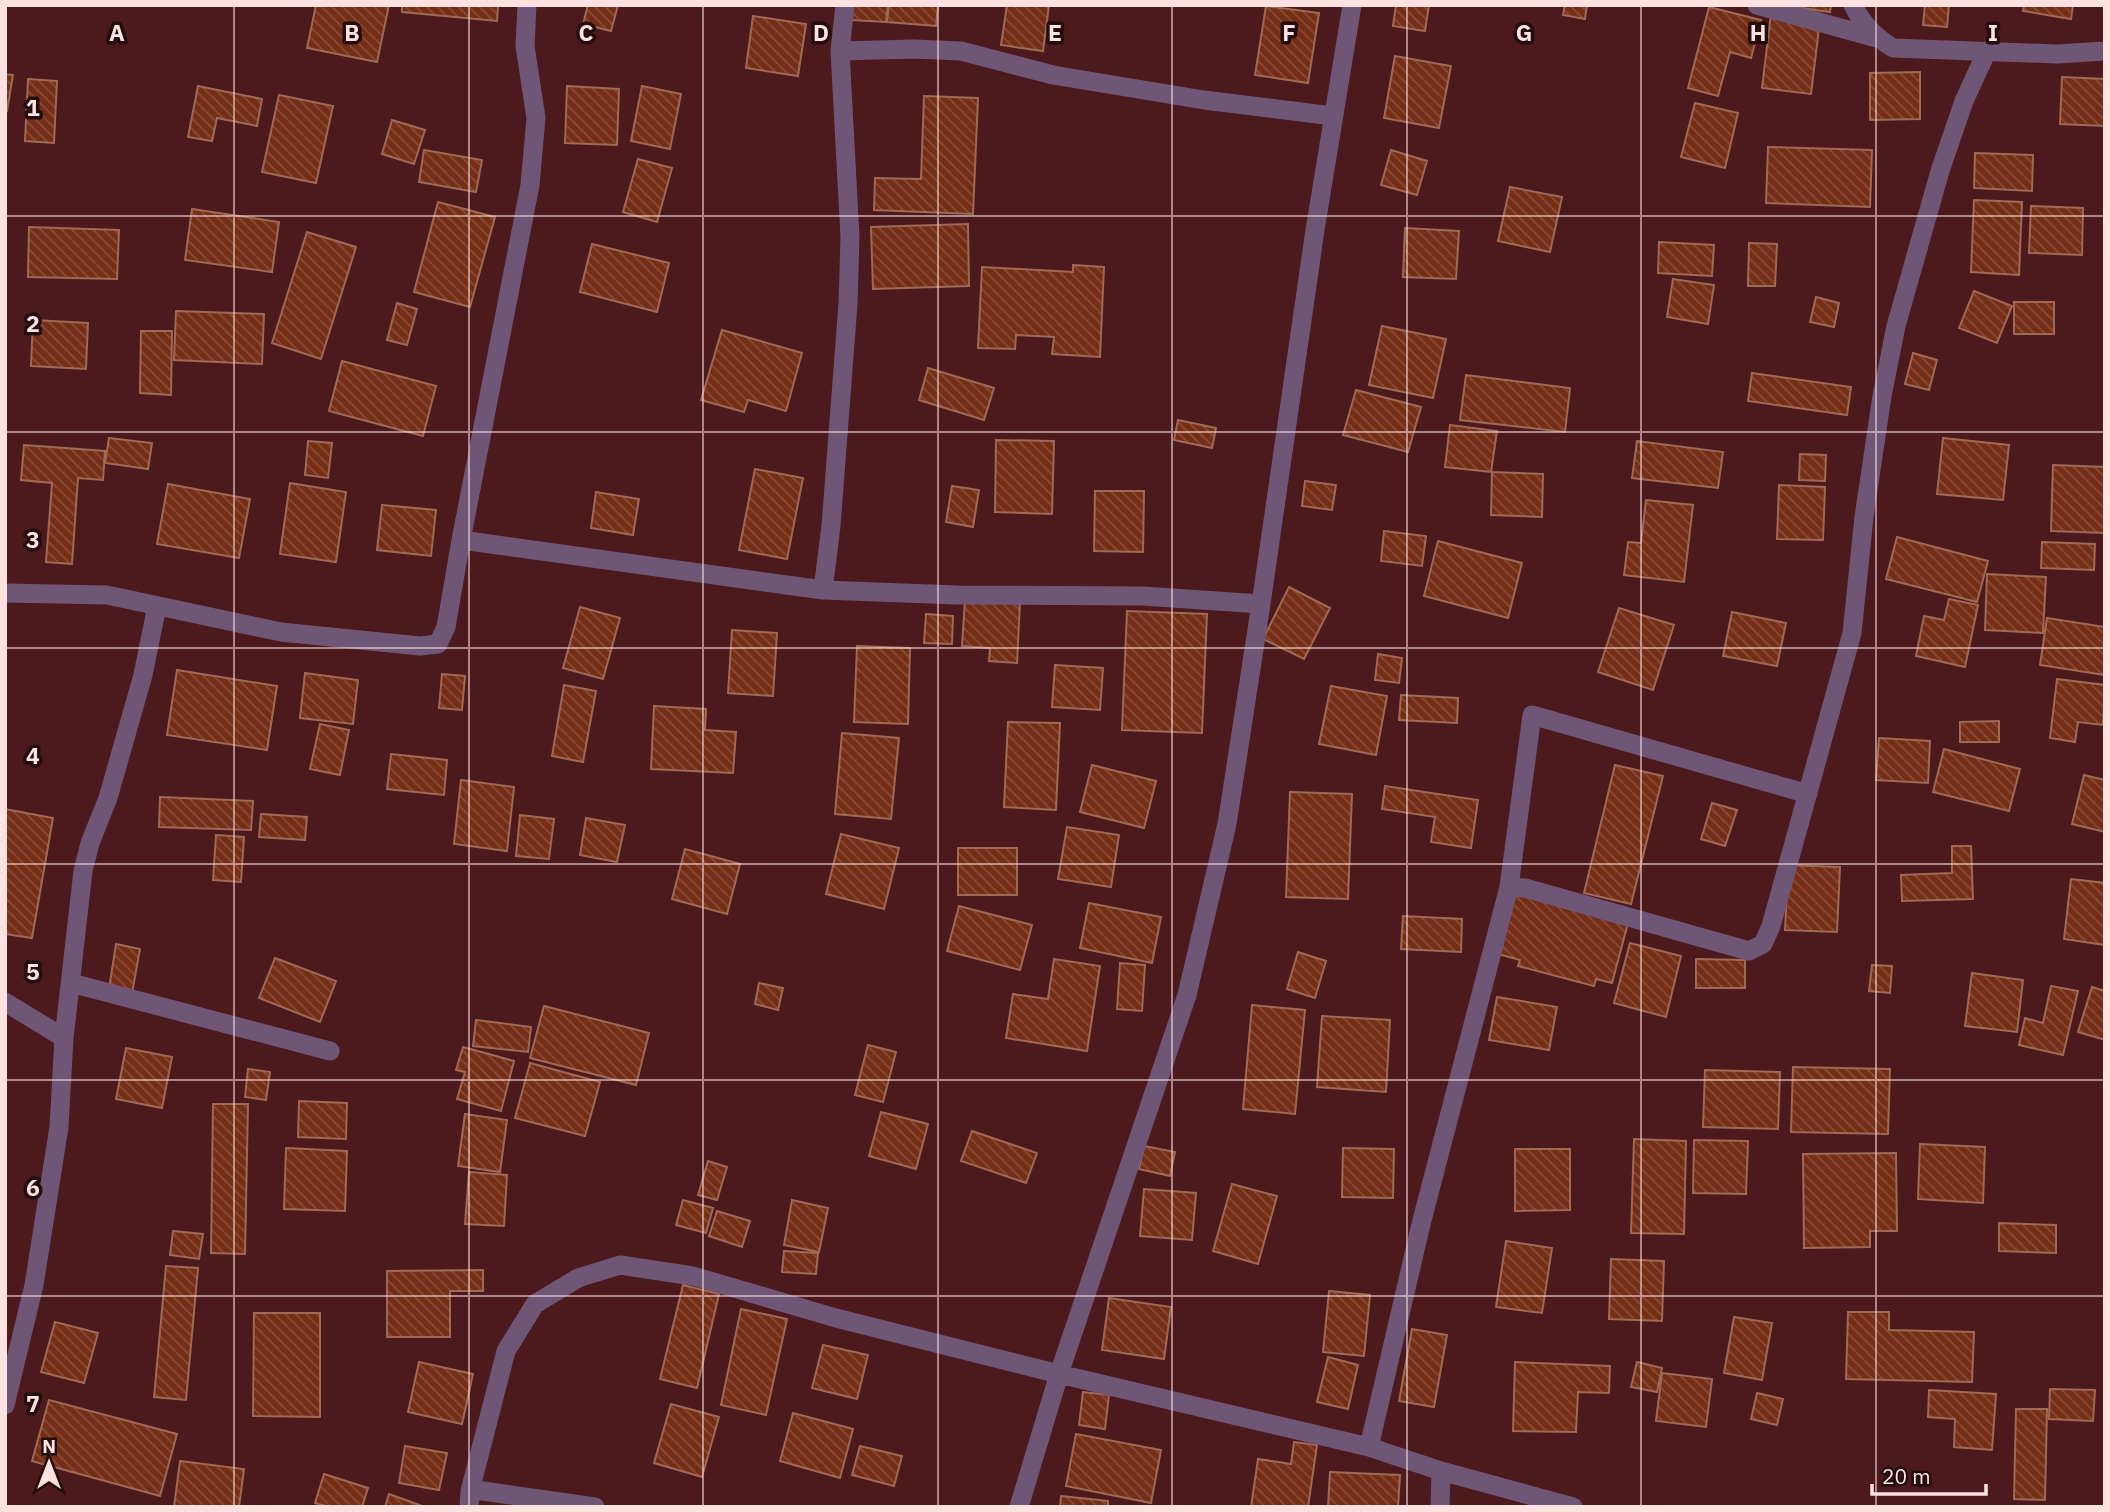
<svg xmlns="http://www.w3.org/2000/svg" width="2110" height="1512" font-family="'IBM Plex Sans',sans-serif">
<defs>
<pattern id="building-back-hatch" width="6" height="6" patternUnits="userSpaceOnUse" patternTransform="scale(1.75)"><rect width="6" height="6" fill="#742e15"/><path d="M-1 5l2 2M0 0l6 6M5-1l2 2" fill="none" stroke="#894c37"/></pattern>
</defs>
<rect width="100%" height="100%" fill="#4c191d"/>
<path fill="url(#building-back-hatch)" stroke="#a06956" stroke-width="2" d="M 316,5 L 389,5 L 377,62 L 307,48 Z
M 402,5 L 498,5 L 497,21 L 402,12 Z
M 588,5 L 618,5 L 611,31 L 583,24 Z
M 852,5 L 888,5 L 886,22 L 851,20 Z
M 889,5 L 938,5 L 936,26 L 887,22 Z
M 1007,5 L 1049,5 L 1043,51 L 1001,45 Z
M 1396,5 L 1429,5 L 1425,31 L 1393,26 Z
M 1565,5 L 1587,5 L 1585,19 L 1563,15 Z
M 1780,5 L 1831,5 L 1830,12 Z
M 1925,5 L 1949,5 L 1947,27 L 1923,25 Z
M 2024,5 L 2073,5 L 2071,19 L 2023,11 Z
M 1266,6 L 1319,13 L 1308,83 L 1255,75 Z
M 1709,7 L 1761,20 L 1751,58 L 1730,52 L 1718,96 L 1688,88 Z
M 1771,14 L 1820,20 L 1811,94 L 1762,88 Z
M 753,16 L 806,24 L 798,76 L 746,68 Z
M 1395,56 L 1451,66 L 1439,128 L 1384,118 Z
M 1920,72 L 1920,119 L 1870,120 L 1870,73 Z
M 5,74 L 13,75 L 7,111 L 5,110 Z
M 2062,77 L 2105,79 L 2105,126 L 2060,124 Z
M 28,79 L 57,81 L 54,143 L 25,141 Z
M 198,86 L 262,99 L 257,126 L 217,118 L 212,141 L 188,137 Z
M 567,86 L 619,89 L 617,145 L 565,143 Z
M 642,86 L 681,94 L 670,149 L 631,141 Z
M 279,95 L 333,106 L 316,183 L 262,172 Z
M 924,96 L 978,98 L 973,214 L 874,210 L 875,178 L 921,179 Z
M 1695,103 L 1738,113 L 1725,168 L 1681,157 Z
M 392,120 L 425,130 L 414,164 L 382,154 Z
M 1768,147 L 1872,150 L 1870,207 L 1766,203 Z
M 424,150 L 482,160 L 476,192 L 419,182 Z
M 1391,150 L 1427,161 L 1417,195 L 1381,185 Z
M 1975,153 L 2033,155 L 2032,191 L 1974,188 Z
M 638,159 L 672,168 L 657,222 L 623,212 Z
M 1510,187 L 1562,197 L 1550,252 L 1498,241 Z
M 1974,200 L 2022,202 L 2019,275 L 1971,272 Z
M 438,202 L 495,217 L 470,307 L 414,292 Z
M 2031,206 L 2083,208 L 2082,255 L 2029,253 Z
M 192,209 L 279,222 L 272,272 L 185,260 Z
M 968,224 L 969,286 L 873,289 L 871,227 Z
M 29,227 L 119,230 L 117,279 L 28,277 Z
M 1405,228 L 1459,231 L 1456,279 L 1403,277 Z
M 307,232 L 356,247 L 321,359 L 272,343 Z
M 1659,242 L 1714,245 L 1712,276 L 1658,273 Z
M 1749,243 L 1777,244 L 1775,286 L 1748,286 Z
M 592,244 L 669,263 L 657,312 L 580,292 Z
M 1073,265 L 1104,267 L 1100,357 L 1052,354 L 1054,337 L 1016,335 L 1015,349 L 978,348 L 982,267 L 1073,272 Z
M 1673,279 L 1714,285 L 1708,324 L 1667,317 Z
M 1974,291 L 2012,306 L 1997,343 L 1959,328 Z
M 1816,297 L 1839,303 L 1834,327 L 1810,322 Z
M 2014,302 L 2054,302 L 2054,334 L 2014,334 Z
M 397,303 L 417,309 L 407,345 L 387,340 Z
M 176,311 L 264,314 L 262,364 L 174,360 Z
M 33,320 L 88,323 L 86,369 L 31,366 Z
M 1382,326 L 1446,339 L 1433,398 L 1369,385 Z
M 722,330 L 802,353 L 786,411 L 748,400 L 744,412 L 701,400 Z
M 141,331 L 172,331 L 171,395 L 140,393 Z
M 1913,353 L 1937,360 L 1929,390 L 1905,384 Z
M 342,361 L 436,386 L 423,436 L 329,411 Z
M 928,368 L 994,388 L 984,420 L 919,400 Z
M 1752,373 L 1851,387 L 1847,415 L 1748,401 Z
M 1466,375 L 1570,388 L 1565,432 L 1460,420 Z
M 1356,390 L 1421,407 L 1408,452 L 1343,435 Z
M 1178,420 L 1216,428 L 1212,448 L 1174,440 Z
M 1450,425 L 1497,431 L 1491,472 L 1445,467 Z
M 109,438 L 152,443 L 148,469 L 105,463 Z
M 1943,438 L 2009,445 L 2003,500 L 1937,494 Z
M 996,440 L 1054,441 L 1052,514 L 995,512 Z
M 308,441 L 332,443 L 328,478 L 305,475 Z
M 1637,441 L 1723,452 L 1718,488 L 1632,478 Z
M 24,445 L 105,451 L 103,480 L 78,478 L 72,564 L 46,562 L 52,483 L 21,480 Z
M 1800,454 L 1826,455 L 1825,481 L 1799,480 Z
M 2053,465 L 2105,467 L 2105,533 L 2051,531 Z
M 755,469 L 803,478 L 787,559 L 739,550 Z
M 1492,472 L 1543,474 L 1542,517 L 1491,515 Z
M 1305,481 L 1336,485 L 1332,510 L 1302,506 Z
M 290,483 L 346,492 L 336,562 L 280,554 Z
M 168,484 L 250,499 L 239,558 L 157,544 Z
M 1779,485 L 1825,487 L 1823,540 L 1777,539 Z
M 952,486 L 979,490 L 973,527 L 946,522 Z
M 1095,491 L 1144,491 L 1143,552 L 1094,551 Z
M 596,492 L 639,499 L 633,535 L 591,528 Z
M 1646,500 L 1693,505 L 1684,582 L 1624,575 L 1628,542 L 1641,543 Z
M 382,505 L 436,510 L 431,556 L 377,550 Z
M 1384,531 L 1426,536 L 1422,566 L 1381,561 Z
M 1897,537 L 1988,561 L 1977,602 L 1886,579 Z
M 1438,541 L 1522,563 L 1508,618 L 1424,596 Z
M 2042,542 L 2095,544 L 2094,570 L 2041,568 Z
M 1987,574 L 2046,577 L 2043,633 L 1985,630 Z
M 1289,587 L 1330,608 L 1304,659 L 1263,639 Z
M 965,599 L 1020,602 L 1017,663 L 989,661 L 990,648 L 962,646 Z
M 1949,599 L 1978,605 L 1965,667 L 1916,656 L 1924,616 L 1944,620 Z
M 580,607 L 620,618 L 603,679 L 563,668 Z
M 1619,608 L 1674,625 L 1653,690 L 1598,672 Z
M 1127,611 L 1207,614 L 1202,733 L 1122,730 Z
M 1732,612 L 1786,623 L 1777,666 L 1723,656 Z
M 926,614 L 953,616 L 952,644 L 924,643 Z
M 2047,618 L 2105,627 L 2105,675 L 2040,665 Z
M 732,630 L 777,633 L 773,696 L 728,693 Z
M 857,646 L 910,648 L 908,724 L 854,722 Z
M 1378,654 L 1402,658 L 1399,683 L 1375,680 Z
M 1055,665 L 1103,668 L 1100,710 L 1052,707 Z
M 177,670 L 277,686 L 267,750 L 167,735 Z
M 305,673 L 358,680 L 353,724 L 300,718 Z
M 442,674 L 465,676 L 462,710 L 439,708 Z
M 2057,679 L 2105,685 L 2103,725 L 2078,722 L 2075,742 L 2050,738 Z
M 564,685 L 596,691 L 583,762 L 552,756 Z
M 1331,686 L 1387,696 L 1376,755 L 1319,744 Z
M 1401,695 L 1458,698 L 1457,723 L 1399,720 Z
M 654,706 L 706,709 L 705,730 L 736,732 L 733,773 L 651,769 Z
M 1999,721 L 1999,742 L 1960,742 L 1960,722 Z
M 1008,722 L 1060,723 L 1056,810 L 1004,807 Z
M 320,724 L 349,730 L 340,775 L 310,769 Z
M 842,733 L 899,738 L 891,819 L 835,814 Z
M 1879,738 L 1930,741 L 1928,783 L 1876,780 Z
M 1944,749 L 2020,769 L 2009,811 L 1933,792 Z
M 391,754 L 447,760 L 444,795 L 387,789 Z
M 1092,765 L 1156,781 L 1144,828 L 1080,812 Z
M 1615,765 L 1663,776 L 1631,904 L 1584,893 Z
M 2084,775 L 2105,780 L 2105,832 L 2072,824 Z
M 461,780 L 514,787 L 507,851 L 454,844 Z
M 1385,786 L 1478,800 L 1471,848 L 1431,842 L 1435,817 L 1382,809 Z
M 1290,792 L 1352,794 L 1348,899 L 1286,897 Z
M 160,797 L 253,801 L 251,830 L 159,827 Z
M 1712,803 L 1737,810 L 1725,846 L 1701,839 Z
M 5,809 L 53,818 L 32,938 L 5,934 Z
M 261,814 L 307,817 L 305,840 L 259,837 Z
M 520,815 L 554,819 L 549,859 L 516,856 Z
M 586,818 L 625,825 L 617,862 L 580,855 Z
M 1067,827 L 1119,835 L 1111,887 L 1058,879 Z
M 841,834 L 899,848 L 884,909 L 826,894 Z
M 216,835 L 244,837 L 241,882 L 213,880 Z
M 1952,846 L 1971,846 L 1973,899 L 1902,901 L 1901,875 L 1952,873 Z
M 958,848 L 1017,848 L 1017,895 L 958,895 Z
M 685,849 L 740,864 L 727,914 L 672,899 Z
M 1788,865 L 1840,867 L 1837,932 L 1785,930 Z
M 2071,879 L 2105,883 L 2105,945 L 2064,939 Z
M 1514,892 L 1628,923 L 1612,983 L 1596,979 L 1594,986 L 1518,966 L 1520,960 L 1498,954 Z
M 1089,903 L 1161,917 L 1152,963 L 1080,948 Z
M 959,906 L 1032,925 L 1020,970 L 947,951 Z
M 1403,916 L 1462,919 L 1461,952 L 1401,949 Z
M 1630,943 L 1681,956 L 1666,1017 L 1614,1003 Z
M 116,944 L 140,949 L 132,993 L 109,989 Z
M 1298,952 L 1326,961 L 1315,998 L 1287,989 Z
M 275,958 L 336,981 L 320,1022 L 259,998 Z
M 1054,959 L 1100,966 L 1087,1051 L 1006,1038 L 1013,994 L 1048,999 Z
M 1696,959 L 1745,960 L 1745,988 L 1696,988 Z
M 1120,963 L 1145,965 L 1142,1011 L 1117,1009 Z
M 1872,965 L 1892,966 L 1890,993 L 1869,991 Z
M 1972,973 L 2023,980 L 2017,1032 L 1965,1026 Z
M 759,983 L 783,988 L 778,1010 L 755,1004 Z
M 2051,986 L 2078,991 L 2063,1055 L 2019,1045 L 2025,1018 L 2043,1023 Z
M 2092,987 L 2105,991 L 2105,1040 L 2078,1032 Z
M 1497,997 L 1557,1007 L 1549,1050 L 1489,1040 Z
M 1252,1005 L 1305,1010 L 1295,1114 L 1243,1109 Z
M 544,1006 L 649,1033 L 636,1085 L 530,1058 Z
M 1322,1016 L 1390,1020 L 1386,1092 L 1317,1087 Z
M 476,1020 L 531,1027 L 528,1052 L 473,1046 Z
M 868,1045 L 896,1052 L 883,1102 L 855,1095 Z
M 463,1047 L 514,1061 L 501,1111 L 457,1099 L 465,1072 L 456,1070 Z
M 126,1048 L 172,1057 L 162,1108 L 116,1099 Z
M 530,1063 L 600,1082 L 585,1136 L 515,1118 Z
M 1793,1067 L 1890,1069 L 1888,1134 L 1791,1132 Z
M 248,1069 L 270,1072 L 266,1100 L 245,1097 Z
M 1705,1070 L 1780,1072 L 1778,1129 L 1703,1127 Z
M 299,1101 L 347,1103 L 346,1139 L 298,1137 Z
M 213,1104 L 248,1104 L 245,1254 L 211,1253 Z
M 881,1112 L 928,1124 L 916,1169 L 869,1156 Z
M 465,1114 L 507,1120 L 500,1172 L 458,1166 Z
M 972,1131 L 1037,1153 L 1026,1183 L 961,1161 Z
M 1634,1139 L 1686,1141 L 1684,1234 L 1631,1233 Z
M 1694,1140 L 1748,1141 L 1746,1194 L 1693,1193 Z
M 1920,1144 L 1985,1147 L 1983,1203 L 1918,1199 Z
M 1144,1146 L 1175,1152 L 1170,1176 L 1139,1169 Z
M 286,1148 L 347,1151 L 345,1211 L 284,1209 Z
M 1343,1148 L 1394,1149 L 1393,1198 L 1342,1197 Z
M 1515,1149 L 1570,1149 L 1570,1210 L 1515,1211 Z
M 1896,1153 L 1897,1231 L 1870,1231 L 1870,1247 L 1804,1248 L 1803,1154 Z
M 708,1161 L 727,1167 L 717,1200 L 698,1195 Z
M 469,1172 L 507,1175 L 504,1226 L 465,1224 Z
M 1232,1184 L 1277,1196 L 1258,1264 L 1213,1251 Z
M 1144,1189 L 1196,1193 L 1192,1240 L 1140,1236 Z
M 683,1200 L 713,1208 L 706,1233 L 676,1225 Z
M 792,1200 L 828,1208 L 819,1252 L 784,1245 Z
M 717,1211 L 750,1221 L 742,1247 L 709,1236 Z
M 1999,1223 L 2056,1225 L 2056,1253 L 1999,1251 Z
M 173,1231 L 203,1234 L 199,1259 L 170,1255 Z
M 1506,1241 L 1552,1248 L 1542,1313 L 1496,1307 Z
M 784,1251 L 818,1253 L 816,1274 L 782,1272 Z
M 1611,1259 L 1664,1261 L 1662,1321 L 1609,1319 Z
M 166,1266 L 198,1268 L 186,1400 L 154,1397 Z
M 483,1270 L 483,1291 L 450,1291 L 450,1337 L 387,1337 L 387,1271 Z
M 683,1285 L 719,1294 L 697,1388 L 660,1379 Z
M 1329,1291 L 1370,1295 L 1364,1356 L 1323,1352 Z
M 1109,1298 L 1171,1307 L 1164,1359 L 1102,1350 Z
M 741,1309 L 787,1319 L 766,1415 L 721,1405 Z
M 1848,1312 L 1889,1312 L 1889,1330 L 1974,1332 L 1972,1382 L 1846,1379 Z
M 254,1313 L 320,1313 L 320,1417 L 253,1416 Z
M 1734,1317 L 1772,1323 L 1762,1380 L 1724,1373 Z
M 55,1322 L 98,1333 L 84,1383 L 41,1372 Z
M 1412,1329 L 1447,1335 L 1434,1407 L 1399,1401 Z
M 823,1345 L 868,1355 L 857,1399 L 812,1388 Z
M 1328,1357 L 1358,1365 L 1348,1409 L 1317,1402 Z
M 419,1362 L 473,1374 L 462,1424 L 408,1412 Z
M 1515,1362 L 1610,1366 L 1609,1393 L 1578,1392 L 1576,1432 L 1513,1431 Z
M 1637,1362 L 1662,1368 L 1657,1392 L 1631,1387 Z
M 1662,1373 L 1712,1379 L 1706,1427 L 1656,1421 Z
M 2050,1389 L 2095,1390 L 2093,1421 L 2049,1419 Z
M 1929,1390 L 1996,1394 L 1992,1450 L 1954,1447 L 1955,1419 L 1928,1417 Z
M 1083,1392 L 1109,1395 L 1105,1429 L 1079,1425 Z
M 1757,1393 L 1783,1399 L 1777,1425 L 1751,1419 Z
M 49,1400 L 177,1434 L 160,1496 L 32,1461 Z
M 671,1404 L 719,1417 L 702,1477 L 654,1463 Z
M 2016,1409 L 2047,1409 L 2045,1500 L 2014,1499 Z
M 793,1413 L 853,1429 L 840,1478 L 780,1461 Z
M 1076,1434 L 1161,1450 L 1151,1503 L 1066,1486 Z
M 1294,1442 L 1317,1445 L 1308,1507 L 1251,1507 L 1258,1459 L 1291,1464 Z
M 405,1446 L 447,1453 L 439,1490 L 399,1483 Z
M 860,1446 L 902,1456 L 894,1486 L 852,1475 Z
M 180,1461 L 244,1469 L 239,1507 L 174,1507 Z
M 1330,1472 L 1400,1475 L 1398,1507 L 1328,1507 Z
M 324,1474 L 368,1488 L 362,1507 L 329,1507 L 315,1503 Z
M 389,1494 L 425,1507 L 385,1507 Z
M 1061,1496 L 1108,1501 L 1108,1507 L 1060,1507 Z"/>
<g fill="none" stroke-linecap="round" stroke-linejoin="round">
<path stroke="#705676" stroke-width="19" d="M 1757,5 L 1877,38
M 1853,5 C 1862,24 1875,37 1893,48 L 2057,54 L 2105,51
M 840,51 L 914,49 L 961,51 L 1053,75 L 1204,100 L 1333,116
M 461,540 L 823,590 L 957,595 L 1143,596 L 1261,604 L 1227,824 L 1187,995 L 1059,1374 L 1019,1507
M 823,590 L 831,526 L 848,304 L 850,237 L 840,51 L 845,5
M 5,593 L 107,595 L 281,632 L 420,646 L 438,644 L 446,627 L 461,540 L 530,185 L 536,118 L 525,46 L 527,5
M 1261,604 L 1315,230 L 1352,5
M 1509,887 L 1525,888 L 1749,951 L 1763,944 L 1771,926 L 1852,633 L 1864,517 L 1882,396 L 1896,326 L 1940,171 L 1964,101 L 1987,51
M 71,983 L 330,1051
M 5,1002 L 64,1038
M 5,1405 L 34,1285 L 59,1127 L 64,1038 L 83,871 L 90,843 L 108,798 L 143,675 L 157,606
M 1369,1447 L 1421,1224 L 1509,887 L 1532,715 L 1808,794
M 470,1491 L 483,1491 L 595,1507
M 469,1507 L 470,1491 L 506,1351 L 535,1304 L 578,1278 L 620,1265 L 693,1276 L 836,1318 L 1059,1374 L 1369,1447 L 1441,1471 L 1573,1507
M 1440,1507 L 1441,1471"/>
</g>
<path fill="none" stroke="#fee2e2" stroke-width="2" stroke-opacity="0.55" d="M 234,5 L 234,1507M 469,5 L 469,1507M 703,5 L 703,1507M 938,5 L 938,1507M 1172,5 L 1172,1507M 1407,5 L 1407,1507M 1641,5 L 1641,1507M 1876,5 L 1876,1507M 5,216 L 2105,216M 5,432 L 2105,432M 5,648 L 2105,648M 5,864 L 2105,864M 5,1080 L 2105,1080M 5,1296 L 2105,1296"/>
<g font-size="23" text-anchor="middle" font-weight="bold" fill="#fee2e2" stroke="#240d0e" stroke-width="7" stroke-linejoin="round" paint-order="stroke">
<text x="117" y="41">A</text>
<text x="352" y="41">B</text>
<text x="586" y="41">C</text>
<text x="821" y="41">D</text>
<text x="1055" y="41">E</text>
<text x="1289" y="41">F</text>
<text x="1524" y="41">G</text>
<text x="1758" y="41">H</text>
<text x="1993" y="41">I</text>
<text x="33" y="116">1</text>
<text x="33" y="332">2</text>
<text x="33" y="548">3</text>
<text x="33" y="764">4</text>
<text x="33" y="980">5</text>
<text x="33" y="1196">6</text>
<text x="33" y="1412">7</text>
</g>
<rect width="2110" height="1512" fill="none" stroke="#fee2e2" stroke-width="14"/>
<g transform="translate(49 1463)" stroke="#240d0e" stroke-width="5" paint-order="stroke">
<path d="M0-5L12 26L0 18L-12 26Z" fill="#fee2e2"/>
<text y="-10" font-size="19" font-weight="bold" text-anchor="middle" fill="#fee2e2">N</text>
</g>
<path d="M1872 1484v10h114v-10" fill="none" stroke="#fee2e2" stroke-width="3.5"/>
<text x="1882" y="1484" font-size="21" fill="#fee2e2" stroke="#240d0e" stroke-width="5" paint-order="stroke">20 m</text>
</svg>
